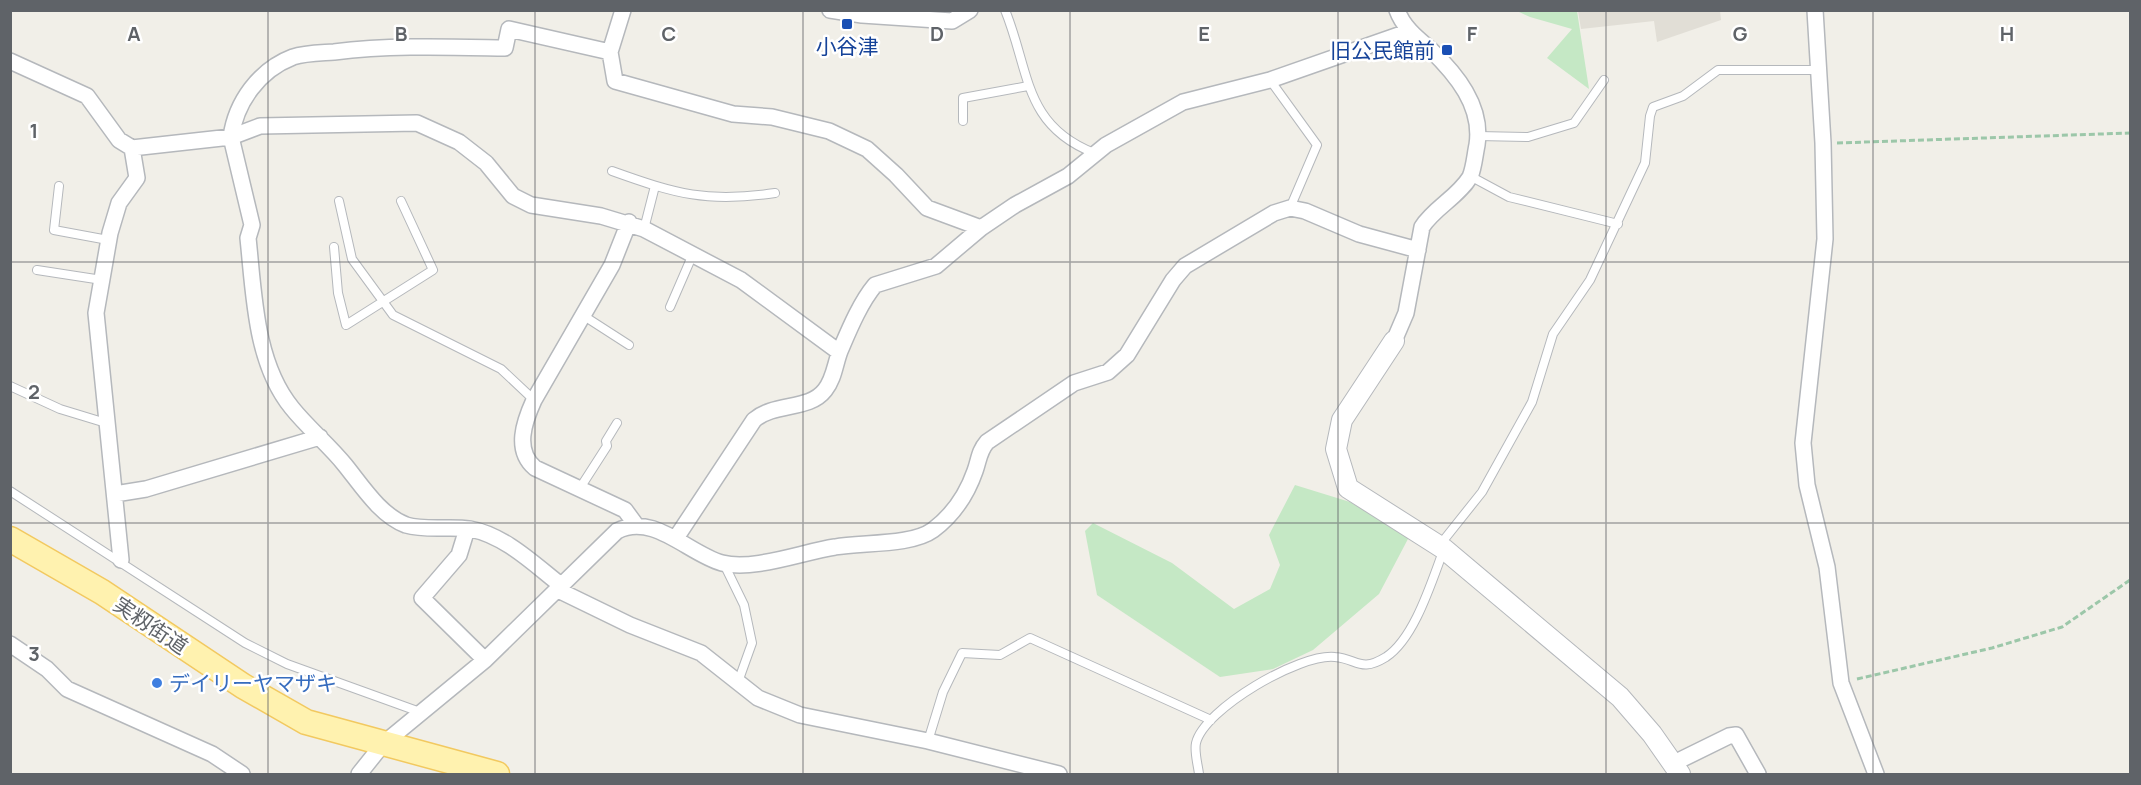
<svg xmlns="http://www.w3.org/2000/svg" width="2141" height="785" font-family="Manrope,'Noto Sans JP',sans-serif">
<rect width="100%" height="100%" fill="#f1efe8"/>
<path fill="#e1ded6" d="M 1578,11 L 1720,11 L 1721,20 L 1657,42 L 1654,21 L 1581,29 Z"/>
<path fill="#c5e8c5" d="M 1517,11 L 1577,11 L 1589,89 L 1547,58 L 1572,29 L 1530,17 Z
M 1295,485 L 1350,502 L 1409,537 L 1379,594 L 1313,650 L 1273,669 L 1220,677 L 1097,595 L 1085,531 L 1093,523 L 1172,563 L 1234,609 L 1270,589 L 1280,565 L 1269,535 Z"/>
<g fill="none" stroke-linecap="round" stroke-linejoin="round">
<g stroke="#b5b8bc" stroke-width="10">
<path id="service" d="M 1005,10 C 1030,71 1023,125 1094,153
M 1270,80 L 1317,145 L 1290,208
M 963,121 L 963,98 L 1028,86
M 1478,136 L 1528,137 L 1574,123 L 1604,80
M 612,171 C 676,194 707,203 775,193
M 1470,176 L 1509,197 L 1618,224
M 59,186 L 54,230 L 108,240
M 339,201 L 352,259 L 393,315 L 501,369 L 534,400
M 644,229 L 655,186
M 334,247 L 338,293 L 346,325 L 433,270 L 401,201
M 37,270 L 102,280
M 670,307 L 693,254
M 584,316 L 629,345
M 10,386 L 60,409 L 106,423
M 580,488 L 607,446 L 606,441 L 617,423
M 10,491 L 245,643 L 287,664 L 420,712
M 1439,546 L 1482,492 L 1532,402 L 1553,334 L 1590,280 L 1645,163 L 1650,116 L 1653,107 L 1683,96 L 1718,70 L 1818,70
M 724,564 L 744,605 L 752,643 L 738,682
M 928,741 L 943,692 L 962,653 L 1000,655 L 1030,638 L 1211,720
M 1199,774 C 1198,765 1194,752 1196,743 C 1204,709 1300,653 1335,657 C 1358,659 1360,673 1386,657 C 1415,638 1432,580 1444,549"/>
</g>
<g stroke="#b5b8bc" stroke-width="18">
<path id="minor" d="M 830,10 L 862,15 L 952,21 L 970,10
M 1815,10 L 1823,143 L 1825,239 L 1803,443 L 1807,485 L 1827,567 L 1841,683 L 1876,774
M 610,52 L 623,10
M 10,61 L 87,96 L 119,140 L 132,148 L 231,137 L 260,126 L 417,123 L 459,142 L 486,163 L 513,196 L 531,205 L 601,216 L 644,229 L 741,280 L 839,352
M 629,222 L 612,265 L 534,400 C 524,422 514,450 535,468 L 625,510 L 636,525
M 1394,341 L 1406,313 L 1422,227 C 1434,208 1458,197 1470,177 C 1474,168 1475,154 1477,145 C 1483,106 1456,74 1430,49 C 1417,38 1403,27 1397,10
M 115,494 L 146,489 L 320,437
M 467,529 L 459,555 L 422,598 L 485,660
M 676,538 L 754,420 C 775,402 809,411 825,390 C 834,379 835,364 840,351 C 849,330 860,303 875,285 L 936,266 L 981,228
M 121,560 L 96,313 L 110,233 L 119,203 L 137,178 L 132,148
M 562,586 C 536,566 505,535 470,529 C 450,526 426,531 406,525 C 380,515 362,486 345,465 C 329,445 308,428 292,408 C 255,363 254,294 248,238 L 252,225 L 231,137 C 236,102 259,70 293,57 C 305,53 321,53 334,52 C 391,45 447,47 505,48 L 509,29 L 610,52 L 615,81 L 733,114 L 772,117 L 829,131 L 867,149 L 896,175 L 927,208 L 981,228 L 1015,205 L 1068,176 L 1106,145 L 1183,102 L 1270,80 L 1410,31
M 558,590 L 630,625 L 701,653 L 758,698 L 800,715 L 928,741 L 1059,774
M 10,644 L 47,669 L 67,689 L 212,754 L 242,774
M 1674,763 L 1729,736 L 1736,735 L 1758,774
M 359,774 L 383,744 L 485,660 L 617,531 C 653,512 689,554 722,563 C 754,571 802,552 835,547 C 862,542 911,546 933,530 C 953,515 967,494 975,471 C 979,460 979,451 987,442 L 1074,383 L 1108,372 L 1127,355 L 1173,280 L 1185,266 L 1274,213 L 1290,208 L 1305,211 L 1359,234 L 1418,250"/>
</g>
<g stroke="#b5b8bc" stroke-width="22">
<path id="tertiary" d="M 1394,341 L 1342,420 L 1336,449 L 1348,488 L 1444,549 L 1620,697 L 1652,734 L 1680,774"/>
</g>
<g stroke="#f2c960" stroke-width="27">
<path id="primary" d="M 10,539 L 102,592 L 243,686 L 306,722 L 497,774"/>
</g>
<path stroke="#9cc7a9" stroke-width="3" stroke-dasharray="6 3" stroke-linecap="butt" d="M 1837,143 L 2130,133
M 1857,679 L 1992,648 L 2062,627 L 2130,580"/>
<use href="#service" stroke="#fff" stroke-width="8"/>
<use href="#minor" stroke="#fff" stroke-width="15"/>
<use href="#tertiary" stroke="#fff" stroke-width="20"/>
<use href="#primary" stroke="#fff2af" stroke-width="24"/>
</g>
<path fill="none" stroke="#5f6368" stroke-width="1.5" stroke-opacity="0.55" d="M 268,10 L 268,774M 535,10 L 535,774M 803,10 L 803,774M 1070,10 L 1070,774M 1338,10 L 1338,774M 1606,10 L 1606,774M 1873,10 L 1873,774M 10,262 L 2130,262M 10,523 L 2130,523"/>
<g fill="#1a4fb4" stroke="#fff" stroke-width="2">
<rect x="841" y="18" width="12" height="12" rx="3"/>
<rect x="1441" y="44" width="12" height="12" rx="3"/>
</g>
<circle fill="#3f7fe0" stroke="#fff" stroke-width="2" cx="157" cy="683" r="6"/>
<g text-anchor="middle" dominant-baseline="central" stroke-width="5" stroke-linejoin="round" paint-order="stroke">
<g font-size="21" fill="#164399" stroke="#fff">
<text x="847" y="46">小谷津</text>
<text x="1435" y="50" text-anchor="end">旧公民館前</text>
</g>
<g font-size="21" fill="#5f6368" stroke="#fff">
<text transform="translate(151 625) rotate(34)">実籾街道</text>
</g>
<g font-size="21" fill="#366cbe" stroke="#fff" text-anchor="start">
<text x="169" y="683">デイリーヤマザキ</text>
</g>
</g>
<g font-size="20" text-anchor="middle" font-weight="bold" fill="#5f6368" stroke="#fff" stroke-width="5" stroke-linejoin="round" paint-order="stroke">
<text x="134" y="41">A</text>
<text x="401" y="41">B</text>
<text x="669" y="41">C</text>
<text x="937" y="41">D</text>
<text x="1204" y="41">E</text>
<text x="1472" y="41">F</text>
<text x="1740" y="41">G</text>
<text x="2007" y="41">H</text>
<text x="34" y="138">1</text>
<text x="34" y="399">2</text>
<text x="34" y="661">3</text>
</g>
<rect width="2141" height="785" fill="none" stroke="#5f6368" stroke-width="24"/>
</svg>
